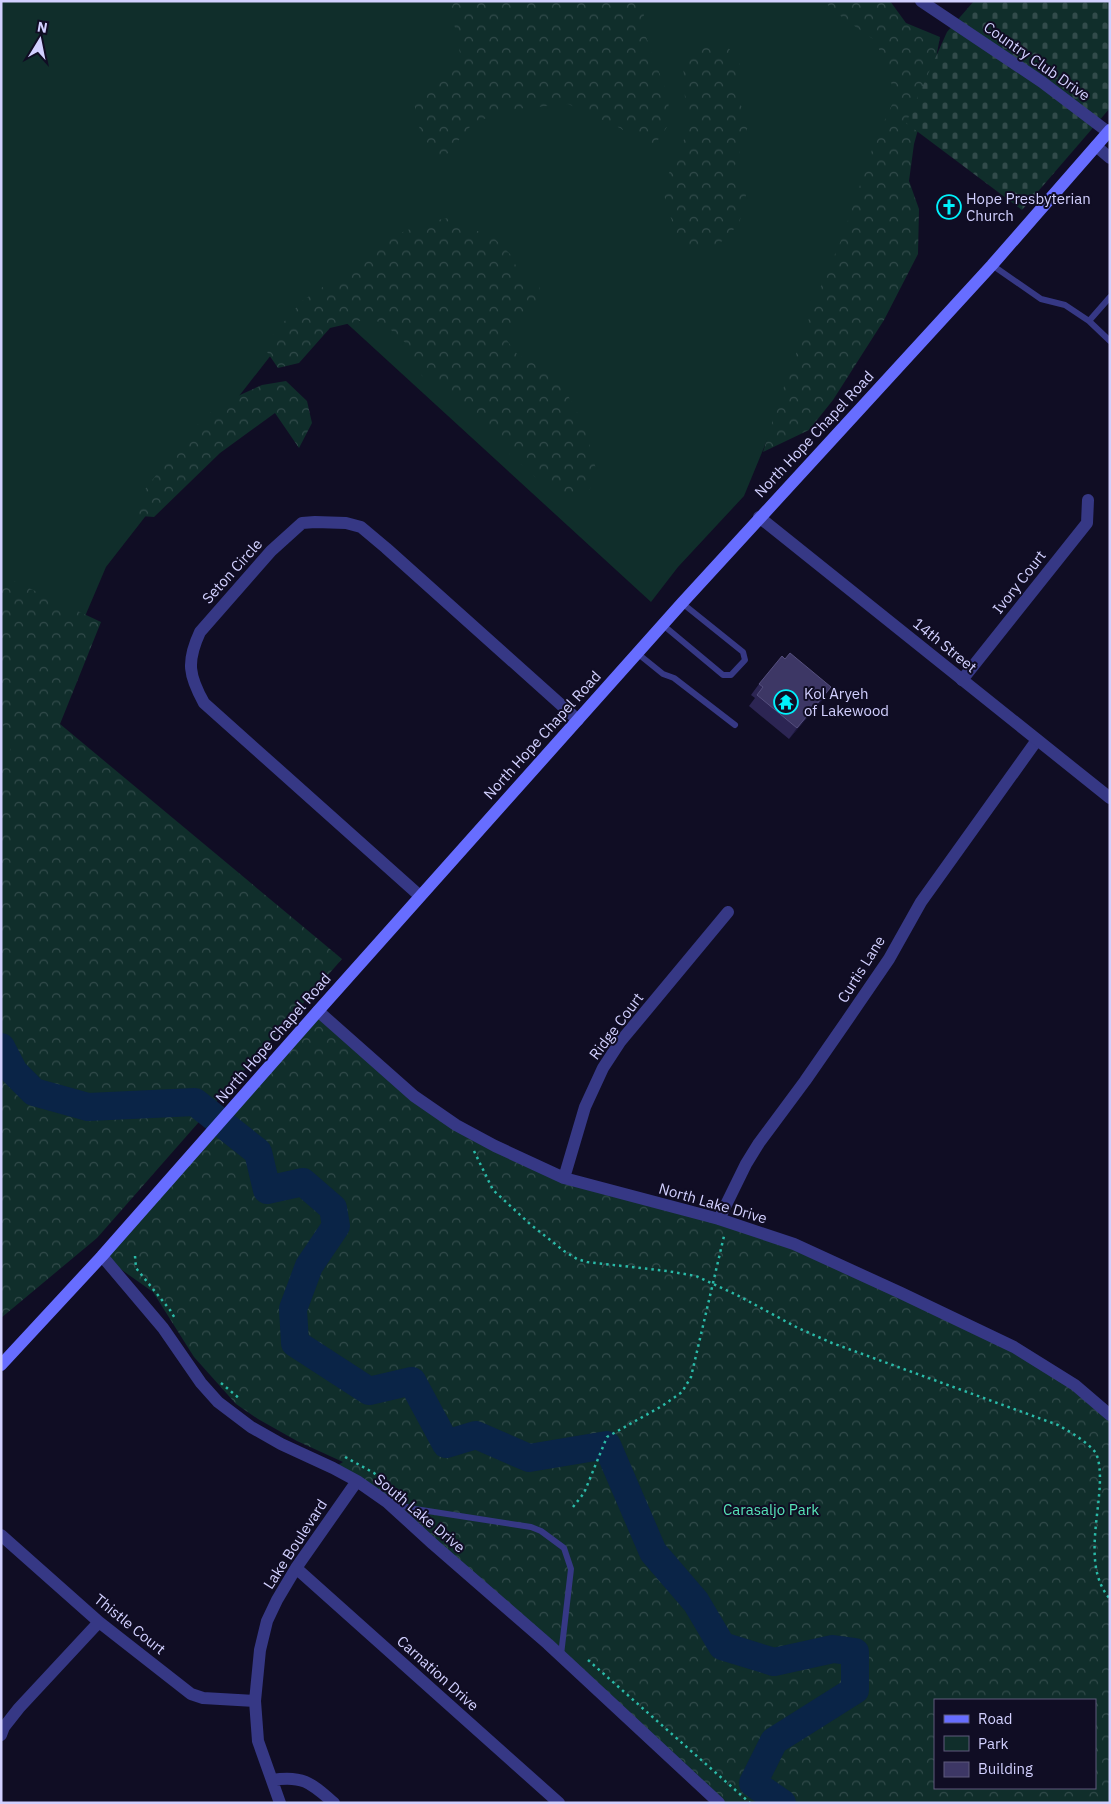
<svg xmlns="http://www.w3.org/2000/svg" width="1111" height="1804" font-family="'IBM Plex Sans',sans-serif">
<defs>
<pattern id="forest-crowns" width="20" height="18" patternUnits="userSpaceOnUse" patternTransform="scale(1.25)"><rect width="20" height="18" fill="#102e2b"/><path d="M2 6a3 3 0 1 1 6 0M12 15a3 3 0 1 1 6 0" fill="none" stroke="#324b4b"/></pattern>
<pattern id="cemetery-stones" width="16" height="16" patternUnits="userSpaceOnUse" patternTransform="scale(1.25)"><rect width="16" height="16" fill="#102e2b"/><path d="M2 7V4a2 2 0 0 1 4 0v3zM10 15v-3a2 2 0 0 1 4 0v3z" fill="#324b4b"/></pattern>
</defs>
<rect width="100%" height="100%" fill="#100d24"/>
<path fill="#102e2b" d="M 1,1 L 860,1 L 925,58 L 744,496 L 678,567 L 651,602 L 317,296 L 106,567 L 1,814 Z"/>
<path fill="url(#forest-crowns)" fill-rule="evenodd" d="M 455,1 L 643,1 L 645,34 L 669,99 L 667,127 L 651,150 L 620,128 L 568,104 L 516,109 L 474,122 L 442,160 L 421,135 L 414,103 L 461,58 L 451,8 Z
M 823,1 L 890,1 L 906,23 L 940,37 L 932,80 L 914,144 L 909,181 L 919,209 L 918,254 L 884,320 L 833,400 L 809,430 L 763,452 L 779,400 L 821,286 L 842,238 L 875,141 L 896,96 L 876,41 L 843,18 Z
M 713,45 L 728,47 L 741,66 C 735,92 737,99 749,123 L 732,175 L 746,195 L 739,224 L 720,243 L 688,254 L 675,231 L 662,189 L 689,128 L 685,98 L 683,64 L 695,46 Z
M 454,217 L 467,228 L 491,235 L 511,255 L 520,275 L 539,286 L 544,301 L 500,331 L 517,354 L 556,376 L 573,404 L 586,431 L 596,469 L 595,481 L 585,496 L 565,494 L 536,478 L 489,435 L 444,384 L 422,376 L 409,346 L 391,330 L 372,318 L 330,328 L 299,363 L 278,368 L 263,346 L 302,301 L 345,272 L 377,246 L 405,231 L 432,221 Z
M 286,381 L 307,401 L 312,423 L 299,448 L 275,413 L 220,453 L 154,517 L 128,515 L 146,488 L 171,456 L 197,425 L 220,404 L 262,385 Z
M 1,575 L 101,622 L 60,724 L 342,959 L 97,1238 L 1,1318 L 1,769 L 11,748 L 1,719 Z
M 318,1011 L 414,1096 L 564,1178 L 787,1241 L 1014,1347 L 1110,1415 L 1110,1803 L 719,1803 L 433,1544 L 333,1468 L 343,1462 L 297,1441 L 258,1419 L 236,1404 L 194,1357 L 153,1292 L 102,1256 ZM 935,1700 L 1095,1700 L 1095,1788 L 935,1788 Z"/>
<path fill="url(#cemetery-stones)" d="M 974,1 L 1110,1 L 1110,108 L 1022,210 L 906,123 L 947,32 Z"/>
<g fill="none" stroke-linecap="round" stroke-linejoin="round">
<path stroke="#0a2447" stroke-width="28" d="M 1,1047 L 14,1072 L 34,1092 L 88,1107 L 195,1102 L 258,1152 L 267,1190 L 303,1182 L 333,1208 L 336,1226 L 309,1266 L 293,1309 L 295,1343 L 369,1391 L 412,1381 L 446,1444 L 476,1435 L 529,1458 L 607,1445 L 653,1552 L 696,1602 L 722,1646 L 774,1662 L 833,1649 L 855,1652 L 855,1690 L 774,1741 L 753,1783 L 782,1803"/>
<path stroke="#2abaa8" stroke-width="2.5" stroke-dasharray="2.5 4" stroke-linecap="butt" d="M 474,1151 L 493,1190 L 530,1224 L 564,1251 L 577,1259 L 587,1262 L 667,1271 L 696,1276 L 737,1295 L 798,1328 L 832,1343 L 1058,1425 C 1072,1433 1086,1441 1096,1453 C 1111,1490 1076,1560 1110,1599
M 135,1256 L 136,1268 L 170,1310 L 176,1320
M 221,1383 L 240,1399
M 345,1457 L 374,1473 L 381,1479
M 573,1507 L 584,1493 L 607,1437 L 662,1406 L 682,1392 L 691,1377 L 724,1236
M 588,1660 L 750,1803"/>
<path stroke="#363885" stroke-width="6" d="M 992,265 L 1041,299 L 1065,305 L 1089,321 L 1110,341
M 1089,321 L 1110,297
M 663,625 L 723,675 L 731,675 L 745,660 L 743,652 L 682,603
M 637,653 L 663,674 L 674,678 L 735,725
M 391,1503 L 415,1509 L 531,1527 L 541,1531 L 564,1548 L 571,1569 L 561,1655"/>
<path stroke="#363885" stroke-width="12" d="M 921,1 L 1042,82 L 1108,132
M 1096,146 L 1110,158
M 962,680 L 1087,523 L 1088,500
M 420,896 L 204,703 C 189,676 186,662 200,632 L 271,551 L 302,523 L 315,522 L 346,523 L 361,527 L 386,548 L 578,720
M 318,1011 L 414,1096 L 456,1125 L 495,1146 L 564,1178 L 719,1219 L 794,1244 L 901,1293 L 1014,1347 L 1075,1385 L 1110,1415
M 564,1178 L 585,1107 L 603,1068 L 620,1042 L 728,912
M 719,1219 L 746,1164 L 759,1143 L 805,1081 L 850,1016 L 889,959 L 921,902 L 1037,740
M 102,1256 L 163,1328 L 201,1383 L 218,1402 L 251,1427 L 281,1444 L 333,1468 L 357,1481 L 387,1502 L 433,1544 L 548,1644 L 719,1803
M 1,1535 L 99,1622 L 191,1694 L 203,1698 L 255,1701
M 296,1568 L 559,1803
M 1,1735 L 4,1727 L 19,1708 L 99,1622
M 272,1780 C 303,1775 311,1783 334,1803
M 280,1803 L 258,1741 L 255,1701 L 260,1650 L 267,1621 L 277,1600 L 296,1568 L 357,1481"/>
<path stroke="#363885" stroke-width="12" d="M 759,517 L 1110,798"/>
<path stroke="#676dff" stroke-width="12" d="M 1,1365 L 102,1256 L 318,1011 L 682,603 L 992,265 L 1110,130"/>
</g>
<path fill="#2c2553" d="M 785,659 L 824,698 L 789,739 L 749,706 L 755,698 L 751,695 L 759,684 Z"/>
<path fill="#191438" d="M 831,687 L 824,698 L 789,739 L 797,728 Z"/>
<path fill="#3d3765" stroke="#554f7e" d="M 790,653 L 831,687 L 797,728 L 757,695 L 763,687 L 759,684 L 782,656 L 785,659 Z"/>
<defs>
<g id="church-ring" transform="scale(1.25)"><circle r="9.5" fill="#100d24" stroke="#00f2fb" stroke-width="1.5"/><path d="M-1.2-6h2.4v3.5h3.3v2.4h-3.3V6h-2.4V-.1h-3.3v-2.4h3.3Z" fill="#00f2fb"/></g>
<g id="temple-ring" transform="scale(1.25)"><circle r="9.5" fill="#100d24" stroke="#00f2fb" stroke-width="1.5"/><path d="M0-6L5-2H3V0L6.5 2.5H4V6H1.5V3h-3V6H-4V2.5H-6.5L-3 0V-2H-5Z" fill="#00f2fb"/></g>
</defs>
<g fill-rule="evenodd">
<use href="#church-ring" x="949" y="207"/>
<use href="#temple-ring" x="786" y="702"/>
</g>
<g text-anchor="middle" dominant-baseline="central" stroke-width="4" stroke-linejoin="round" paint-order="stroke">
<g font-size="15" fill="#d2d0ff" stroke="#100d24">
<text transform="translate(1037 61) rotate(35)">Country Club Drive</text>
<text transform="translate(814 434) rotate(-47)">North Hope Chapel Road</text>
<text transform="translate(232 571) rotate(-48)">Seton Circle</text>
<text transform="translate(1019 582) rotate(-52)">Ivory Court</text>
<text transform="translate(945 645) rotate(39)">14th Street</text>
<text transform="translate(542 735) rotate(-48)">North Hope Chapel Road</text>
<text transform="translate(861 969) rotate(-58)">Curtis Lane</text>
<text transform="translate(616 1026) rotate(-53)">Ridge Court</text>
<text transform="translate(273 1038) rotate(-49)">North Hope Chapel Road</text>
<text transform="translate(713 1203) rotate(16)">North Lake Drive</text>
<text transform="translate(420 1513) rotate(40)">South Lake Drive</text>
<text transform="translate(295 1544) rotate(-57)">Lake Boulevard</text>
<text transform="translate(130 1624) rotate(39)">Thistle Court</text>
<text transform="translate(438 1673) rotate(42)">Carnation Drive</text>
</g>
<g font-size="15" fill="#d2d0ff" stroke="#100d24" text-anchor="start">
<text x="966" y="198">Hope Presbyterian<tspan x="966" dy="17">Church</tspan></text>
<text x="804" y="693">Kol Aryeh<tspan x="804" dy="17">of Lakewood</tspan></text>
</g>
<g font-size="15" fill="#57e4b8" stroke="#100d24">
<text x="771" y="1509">Carasaljo Park</text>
</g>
</g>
<rect width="1111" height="1804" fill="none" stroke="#d2d0ff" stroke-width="5"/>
<rect x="934" y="1699" width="162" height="90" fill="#100d24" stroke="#5e5b7c"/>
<rect x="944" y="1715" width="25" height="8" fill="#676dff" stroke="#5e5b7c"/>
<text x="978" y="1724" font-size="15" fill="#d2d0ff">Road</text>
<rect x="944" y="1736" width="25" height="15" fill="#102e2b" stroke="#5e5b7c"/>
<text x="978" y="1749" font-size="15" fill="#d2d0ff">Park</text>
<rect x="944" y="1762" width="25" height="15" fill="#3d3765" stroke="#5e5b7c"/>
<text x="978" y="1774" font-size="15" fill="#d2d0ff">Building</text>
<g transform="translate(40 40) rotate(10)" stroke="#100d24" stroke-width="4" paint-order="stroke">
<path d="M0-4L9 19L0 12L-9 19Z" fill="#d2d0ff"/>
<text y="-8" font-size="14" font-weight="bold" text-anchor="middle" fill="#d2d0ff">N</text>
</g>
</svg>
